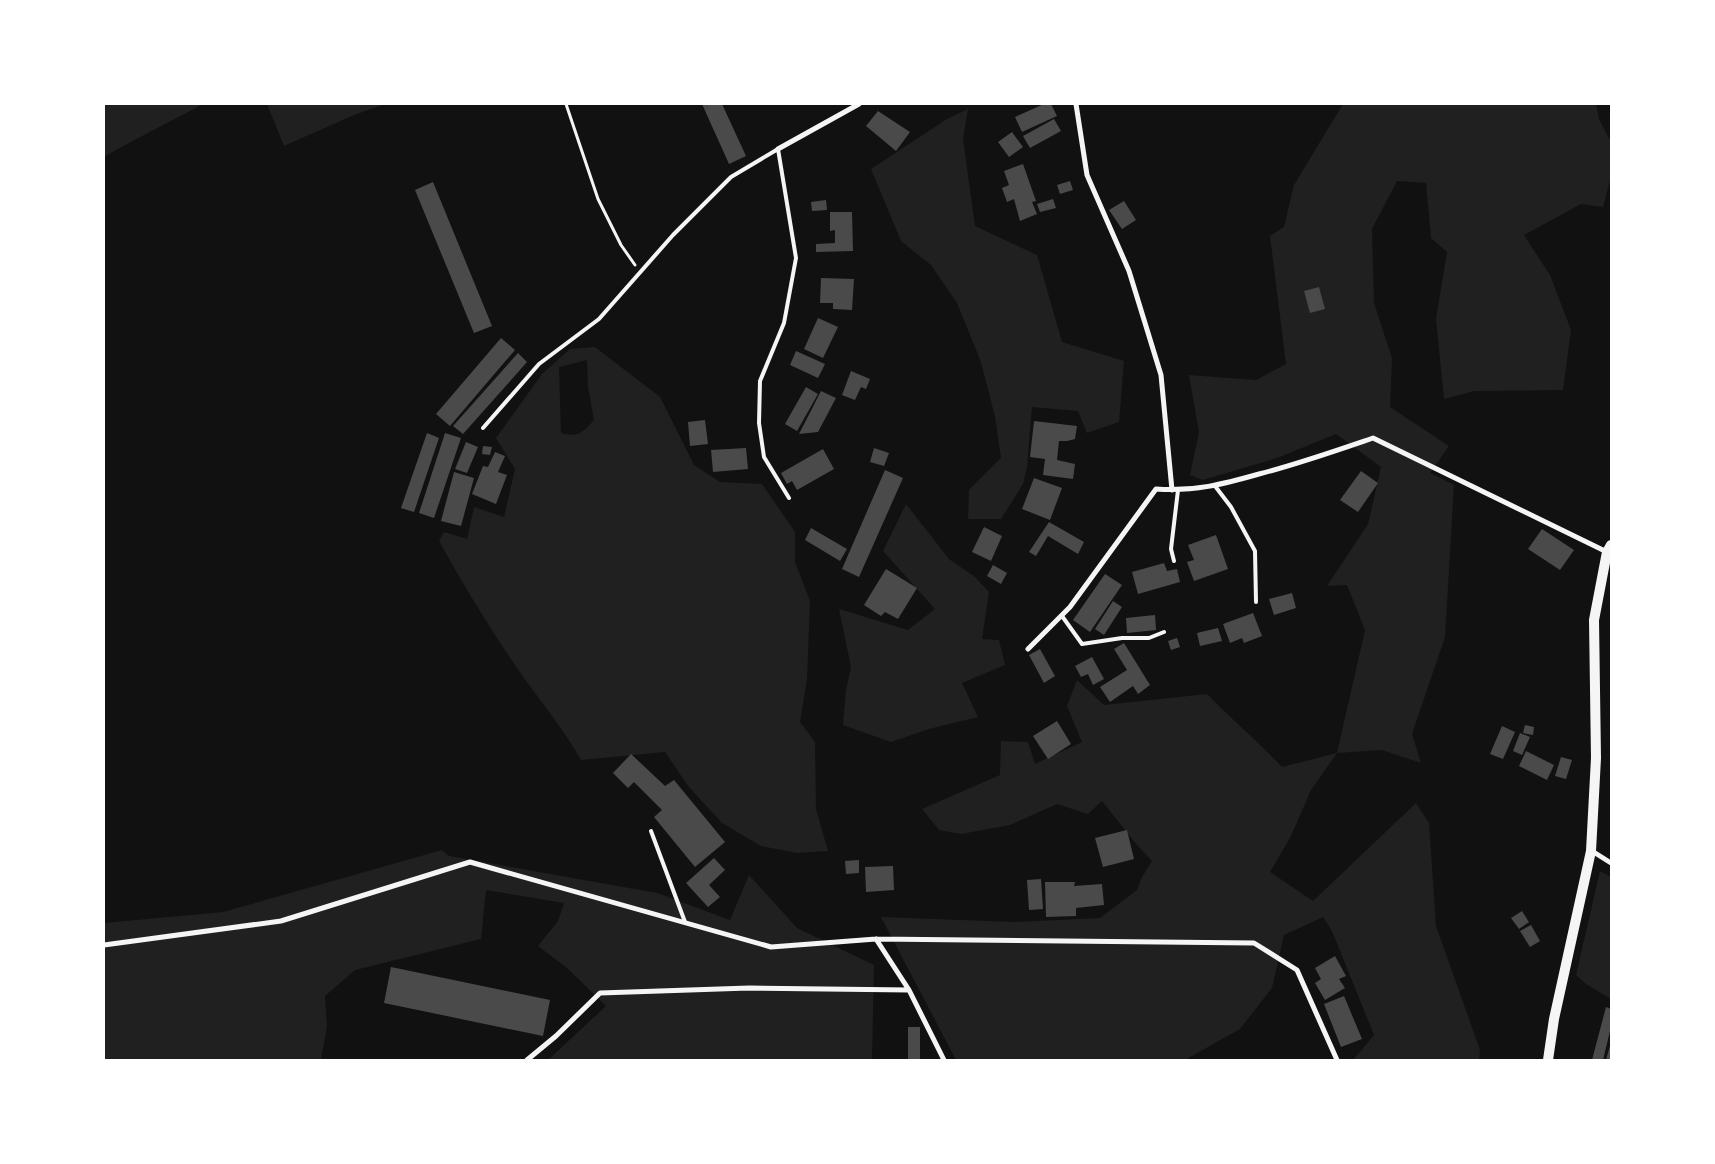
<svg xmlns="http://www.w3.org/2000/svg" width="1715" height="1164" font-family="'DM Sans',sans-serif">
<rect width="100%" height="100%" fill="#111"/>
<path fill="#202020" fill-rule="evenodd" d="M 104,104 L 203,104 C 170,122 136,138 104,157 Z
M 267,104 L 385,104 L 354,115 L 284,146 Z
M 1343,104 L 1596,104 L 1599,119 L 1611,142 L 1611,176 L 1603,207 L 1581,204 L 1524,235 L 1550,275 L 1571,330 L 1563,390 L 1474,391 L 1444,399 L 1436,319 L 1447,252 L 1431,238 L 1426,183 L 1397,181 L 1372,229 L 1374,303 L 1392,358 L 1390,407 L 1449,446 L 1430,473 L 1454,485 L 1445,637 L 1412,734 L 1421,763 L 1382,750 L 1337,753 L 1311,790 L 1290,838 L 1270,872 L 1313,901 L 1416,803 L 1429,823 L 1436,926 L 1480,1050 L 1479,1060 L 1355,1060 L 1354,1059 L 1374,1035 L 1332,931 L 1323,917 L 1284,935 L 1272,988 L 1240,1029 L 1185,1060 L 956,1060 L 881,917 L 1014,922 L 1100,918 L 1137,890 L 1142,877 L 1152,861 L 1137,845 L 1102,801 L 1088,814 L 1057,804 L 1010,825 L 961,834 L 939,830 L 922,809 L 1000,775 L 1001,741 L 1028,742 L 1035,764 L 1082,742 L 1067,706 L 1077,680 L 1104,705 L 1207,694 C 1231,719 1258,741 1282,767 L 1337,753 L 1365,630 L 1347,585 L 1327,586 L 1368,524 L 1381,467 L 1336,434 L 1277,458 L 1203,480 L 1190,475 L 1199,432 L 1189,375 L 1256,380 L 1286,364 L 1270,236 L 1284,227 L 1294,185 Z
M 968,109 L 963,139 L 975,226 L 1037,255 L 1062,342 L 1124,361 L 1119,422 L 1087,433 L 1078,411 L 1032,407 L 1027,467 L 1023,484 L 1001,519 L 968,519 L 969,490 L 1001,458 L 995,417 L 981,362 L 957,303 L 931,265 L 901,241 L 871,169 L 947,119 Z
M 595,347 L 660,397 L 694,465 L 720,482 L 762,484 L 795,532 L 795,562 L 810,601 L 807,679 L 800,722 L 815,742 L 816,809 L 828,851 L 797,853 L 761,846 L 722,823 L 688,786 L 665,752 L 581,760 C 565,731 544,706 524,678 C 493,634 465,588 439,541 L 444,532 L 467,539 L 474,507 L 504,517 L 515,469 L 496,438 L 542,374 L 570,349 ZM 587,360 L 588,387 L 594,420 C 583,432 578,438 561,433 L 559,367 Z
M 906,504 L 949,559 L 975,577 L 989,592 L 982,639 L 999,640 L 1005,665 L 962,683 L 978,717 L 929,729 L 891,742 L 843,725 L 846,690 L 851,667 L 839,609 L 908,630 L 935,609 L 883,551 Z
M 442,850 L 449,856 L 657,893 L 730,920 L 749,875 L 797,928 L 874,965 L 872,1060 L 548,1060 L 606,1006 L 567,968 L 538,946 L 558,921 L 564,903 L 486,890 L 481,939 L 355,970 L 325,996 L 327,1026 L 321,1060 L 104,1060 L 104,923 L 223,912 Z
M 1600,871 L 1611,877 L 1611,999 L 1586,984 L 1576,975 Z"/>
<path fill="#4a4a4a" d="M 702,104 L 722,104 L 746,156 L 729,164 Z
M 1044,104 L 1051,104 L 1057,116 L 1022,132 L 1015,117 Z
M 878,111 L 910,132 L 896,151 L 866,126 Z
M 1054,119 L 1061,131 L 1030,148 L 1023,136 Z
M 1012,132 L 1023,147 L 1009,157 L 998,142 Z
M 1023,164 L 1036,201 L 1032,202 L 1037,214 L 1020,221 L 1014,199 L 1007,202 L 1002,188 L 1009,185 L 1004,171 Z
M 1070,181 L 1073,190 L 1060,194 L 1057,185 Z
M 433,182 L 492,326 L 474,333 L 415,190 Z
M 1053,199 L 1056,208 L 1040,212 L 1037,204 Z
M 826,200 L 827,210 L 812,211 L 811,202 Z
M 1124,201 L 1136,220 L 1122,229 L 1109,210 Z
M 830,212 L 852,212 L 853,251 L 816,252 L 816,244 L 835,243 L 835,230 L 830,231 Z
M 821,278 L 854,279 L 852,310 L 833,309 L 833,303 L 820,303 Z
M 1319,287 L 1325,309 L 1310,313 L 1304,291 Z
M 818,318 L 838,327 L 823,358 L 804,349 Z
M 501,338 L 515,350 L 450,426 L 436,414 Z
M 796,351 L 825,364 L 818,378 L 790,365 Z
M 518,353 L 527,362 L 463,434 L 453,426 Z
M 851,371 L 870,379 L 866,389 L 861,387 L 855,400 L 842,395 Z
M 806,387 L 818,394 L 797,431 L 785,424 Z
M 821,391 L 836,398 L 818,432 L 799,434 Z
M 705,420 L 708,444 L 690,446 L 688,422 Z
M 1034,421 L 1077,426 L 1075,439 L 1067,441 L 1059,441 L 1057,460 L 1075,464 L 1073,479 L 1043,475 L 1045,459 L 1030,457 Z
M 427,433 L 439,438 L 414,512 L 401,508 Z
M 445,433 L 461,438 L 434,518 L 419,513 Z
M 466,442 L 478,447 L 467,473 L 455,469 Z
M 483,446 L 492,447 L 490,455 L 482,454 Z
M 746,448 L 748,469 L 713,472 L 711,450 Z
M 874,448 L 889,453 L 884,466 L 870,462 Z
M 823,449 L 834,469 L 797,490 L 792,481 L 787,484 L 781,473 Z
M 495,452 L 505,456 L 498,472 L 507,475 L 496,504 L 472,494 L 483,466 L 488,467 Z
M 885,470 L 903,478 L 859,577 L 842,569 Z
M 1361,471 L 1378,483 L 1358,512 L 1340,500 Z
M 454,472 L 474,478 L 461,526 L 441,521 Z
M 1034,478 L 1062,488 L 1050,520 L 1022,509 Z
M 1049,522 L 1084,542 L 1078,554 L 1048,536 L 1036,556 L 1029,552 Z
M 984,527 L 1002,536 L 991,561 L 972,552 Z
M 811,528 L 847,549 L 840,561 L 805,540 Z
M 1542,529 L 1574,550 L 1560,570 L 1528,549 Z
M 1216,535 L 1228,569 L 1194,581 L 1187,562 L 1194,560 L 1188,545 Z
M 1164,563 L 1167,571 L 1177,569 L 1180,582 L 1138,594 L 1132,572 Z
M 993,565 L 1007,573 L 1001,584 L 987,576 Z
M 886,569 L 917,588 L 898,619 L 885,612 L 881,616 L 864,605 Z
M 1105,574 L 1122,585 L 1090,632 L 1073,620 Z
M 1292,593 L 1296,608 L 1274,615 L 1269,599 Z
M 1113,601 L 1122,607 L 1104,635 L 1095,629 Z
M 1253,613 L 1262,636 L 1244,643 L 1242,638 L 1230,643 L 1223,624 Z
M 1155,615 L 1156,630 L 1127,633 L 1126,618 Z
M 1218,628 L 1222,641 L 1200,646 L 1197,633 Z
M 1177,638 L 1180,647 L 1171,650 L 1168,641 Z
M 1124,643 L 1150,685 L 1138,694 L 1133,686 L 1110,702 L 1100,687 L 1127,670 L 1114,649 Z
M 1040,649 L 1055,676 L 1044,683 L 1029,655 Z
M 1092,657 L 1104,679 L 1093,685 L 1088,674 L 1081,677 L 1075,666 Z
M 1057,721 L 1071,744 L 1048,759 L 1033,736 Z
M 1525,725 L 1534,727 L 1533,735 L 1523,733 Z
M 1502,726 L 1515,732 L 1503,759 L 1490,754 Z
M 1520,733 L 1530,737 L 1522,755 L 1513,751 Z
M 1526,751 L 1554,765 L 1547,780 L 1519,766 Z
M 631,754 L 665,786 L 674,780 L 725,842 L 695,867 L 654,817 L 662,810 L 634,782 L 628,788 L 613,773 Z
M 1561,757 L 1572,760 L 1566,779 L 1555,776 Z
M 1127,830 L 1134,859 L 1103,867 L 1095,838 Z
M 714,858 L 725,870 L 709,885 L 720,897 L 708,907 L 686,883 Z
M 859,860 L 859,873 L 846,874 L 845,861 Z
M 893,866 L 894,890 L 866,892 L 865,867 Z
M 1041,879 L 1043,909 L 1029,910 L 1027,880 Z
M 1045,882 L 1075,882 L 1074,886 L 1102,884 L 1104,905 L 1076,908 L 1076,916 L 1046,917 Z
M 1522,911 L 1529,922 L 1519,929 L 1511,918 Z
M 1531,925 L 1540,941 L 1530,947 L 1520,931 Z
M 1335,956 L 1346,976 L 1339,979 L 1345,988 L 1325,1000 L 1315,983 L 1321,979 L 1315,968 Z
M 391,967 L 550,1000 L 543,1036 L 384,1003 Z
M 1344,996 L 1362,1039 L 1341,1047 L 1324,1004 Z
M 1606,1007 L 1611,1009 L 1611,1027 L 1603,1060 L 1592,1060 Z
M 908,1027 L 920,1027 L 920,1060 L 908,1060 Z
M 1611,1042 L 1611,1060 L 1606,1060 Z"/>
<g fill="none" stroke-linecap="round" stroke-linejoin="round">
<path stroke="#f5f5f5" stroke-width="3" d="M 566,104 L 598,199 L 621,245 L 635,265"/>
<path stroke="#f5f5f5" stroke-width="4" d="M 483,428 L 539,364 L 599,319 L 673,235 L 731,177 L 778,149 L 796,258 L 784,323 L 760,381 L 759,423 L 764,457 L 789,498
M 1215,486 L 1231,507 L 1255,551 L 1256,602
M 1174,561 L 1171,549 L 1178,490
M 1062,616 L 1082,644 L 1122,638 L 1149,638 L 1164,632
M 651,831 L 685,922"/>
<path stroke="#f5f5f5" stroke-width="5" d="M 1076,104 L 1087,175 L 1129,271 L 1161,375 L 1172,490
M 778,149 L 859,104
M 1028,649 L 1070,607 L 1156,489 C 1193,492 1224,484 1259,474 C 1298,464 1335,451 1373,438 L 1607,552
M 1592,851 L 1611,863
M 876,939 L 909,990 L 944,1060
M 104,945 L 281,921 L 470,862 L 771,947 L 876,939 L 1254,943 L 1297,970 L 1337,1060
M 527,1060 L 556,1036 L 600,993 L 749,988 L 909,990"/>
<path stroke="#f5f5f5" stroke-width="10" d="M 1548,1060 L 1554,1019 L 1591,851 L 1596,758 L 1594,620 L 1607,552 L 1611,545"/>
</g>
<rect width="1715" height="1164" fill="none" stroke="#ffffff" stroke-width="210"/>
</svg>
